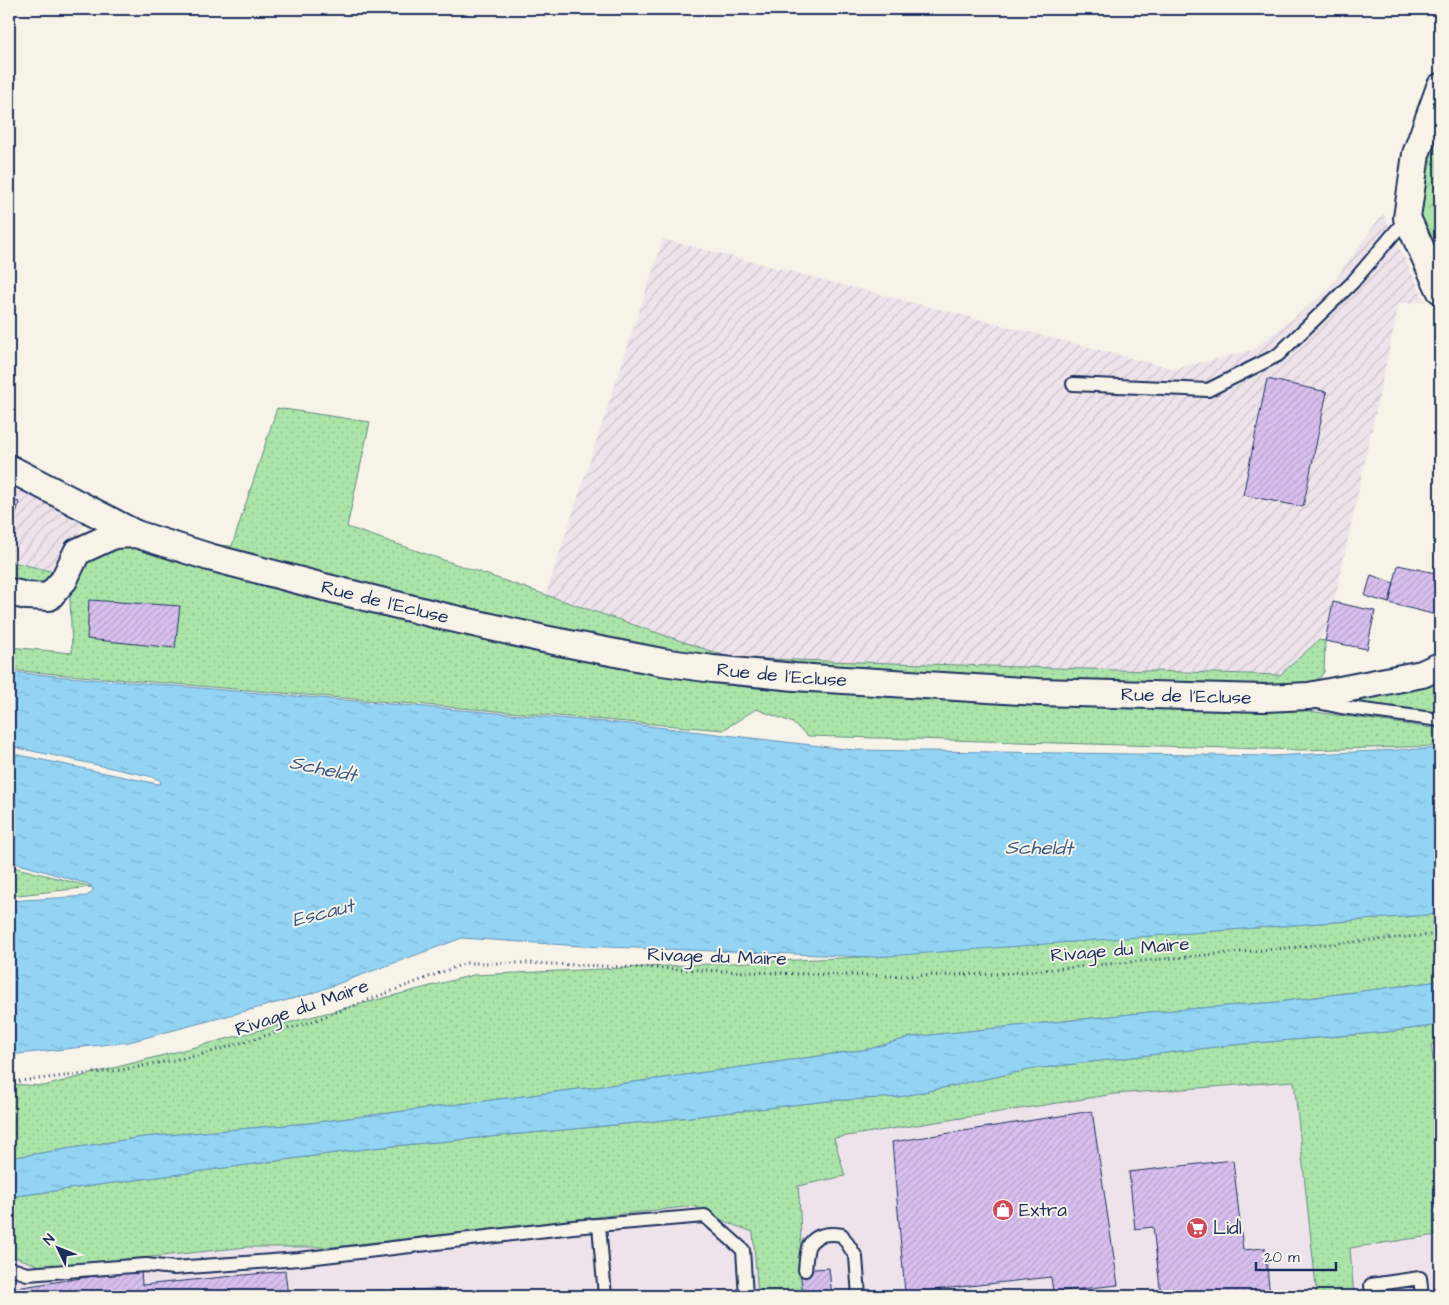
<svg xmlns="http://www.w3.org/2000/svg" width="1449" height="1305" font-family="'Architects Daughter',sans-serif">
<defs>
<pattern id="industrial-furrows" width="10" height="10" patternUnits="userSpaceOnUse" patternTransform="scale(1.25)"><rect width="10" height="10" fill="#eee3ea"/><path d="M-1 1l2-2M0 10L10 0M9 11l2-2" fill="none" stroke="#ccc3cb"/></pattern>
<pattern id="grass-dots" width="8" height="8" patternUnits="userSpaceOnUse" patternTransform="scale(1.25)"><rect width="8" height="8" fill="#abe4a8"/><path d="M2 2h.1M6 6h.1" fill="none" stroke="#93c493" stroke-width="1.8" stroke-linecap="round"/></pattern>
<pattern id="forest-crowns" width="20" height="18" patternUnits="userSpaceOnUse" patternTransform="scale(1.25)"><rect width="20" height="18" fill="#abe4a8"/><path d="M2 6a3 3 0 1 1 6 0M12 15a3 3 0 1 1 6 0" fill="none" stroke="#93c493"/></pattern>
<pattern id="water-ripples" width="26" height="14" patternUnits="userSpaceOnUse" patternTransform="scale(1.25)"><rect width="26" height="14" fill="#93d4f4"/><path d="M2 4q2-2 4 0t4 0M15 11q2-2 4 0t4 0" fill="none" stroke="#7eb6d4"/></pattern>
<pattern id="building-hatch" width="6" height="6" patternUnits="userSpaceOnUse" patternTransform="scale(1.25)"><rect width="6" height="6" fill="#d8bfee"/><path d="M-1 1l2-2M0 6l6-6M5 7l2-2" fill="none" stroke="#b9a4ce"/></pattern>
</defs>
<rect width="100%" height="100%" fill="#f7f3e8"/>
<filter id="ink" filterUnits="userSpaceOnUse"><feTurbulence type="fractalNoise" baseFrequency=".02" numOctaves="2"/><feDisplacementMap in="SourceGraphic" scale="10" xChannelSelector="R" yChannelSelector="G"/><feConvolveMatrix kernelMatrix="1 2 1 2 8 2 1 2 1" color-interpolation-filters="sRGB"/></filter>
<g filter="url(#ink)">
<path fill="#eee3ea" d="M 1440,1005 L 1440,1296 L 9,1296 L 9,1197 Z"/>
<path fill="url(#industrial-furrows)" d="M 1383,213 L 1425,301 L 1399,304 L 1328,631 L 1280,675 L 731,658 L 546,594 L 663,239 L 1174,369 L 1253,350 L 1327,291 Z
M 9,474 L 87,518 L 58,573 L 9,561 Z"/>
<path fill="url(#grass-dots)" stroke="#638a83" d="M 277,408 L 370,422 L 347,527 L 731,658 L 1280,675 L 1319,640 L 1325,641 L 1324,672 L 1304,699 L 1308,711 L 1440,729 L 1440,746 L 1301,750 L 808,736 L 791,722 L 756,709 L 723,730 L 9,670 L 9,647 L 72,653 L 69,569 L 114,535 L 166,543 L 232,546 Z
M 9,561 L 58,573 L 41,590 L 9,585 Z
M 1433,684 L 1440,689 L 1440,712 C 1410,712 1380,708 1350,701 L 1412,686 Z
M 9,866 L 92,887 L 9,896 Z
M 1440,914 L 1440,981 L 1277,1002 L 1150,1012 L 911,1037 L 869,1049 L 650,1080 L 310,1123 L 143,1137 L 9,1158 L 9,1084 L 44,1086 L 473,975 L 882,956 Z
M 1440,1025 L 1440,1043 L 1431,1045 L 1440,1106 L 1440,1253 L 1437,1235 L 1350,1248 L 1354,1296 L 1317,1296 L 1294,1081 L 1115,1094 L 834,1138 L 845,1176 L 798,1186 C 802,1223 800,1259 803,1296 L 758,1296 L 753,1232 L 728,1223 L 694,1206 L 333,1247 L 247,1247 L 46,1268 L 9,1255 L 9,1197 L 373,1148 L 647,1122 L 827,1101 L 899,1097 L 1033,1069 L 1232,1045 L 1387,1032 Z"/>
<path fill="url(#forest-crowns)" stroke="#638a83" d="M 1440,113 L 1440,262 L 1407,218 Z"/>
<path fill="url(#water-ripples)" stroke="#6392b8" d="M 9,672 L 640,725 L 854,750 L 1270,756 L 1440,748 L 1440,914 L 875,957 L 581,946 L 462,938 L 310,994 L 129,1042 L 9,1055 L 9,901 L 87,896 L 93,891 L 92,887 L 88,884 L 9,861 L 9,753 L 158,784 L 161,783 L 160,780 L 149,776 L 9,746 Z
M 1440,981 L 1440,1025 L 1387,1032 L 1232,1045 L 1033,1069 L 899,1097 L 827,1101 L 647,1122 L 373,1148 L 9,1197 L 9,1158 L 143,1137 L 310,1123 L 650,1080 L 869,1049 L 911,1037 L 1150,1012 L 1277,1002 Z"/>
<path fill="url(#building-hatch)" stroke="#1b2f5e" d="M 1267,379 L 1327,392 L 1303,507 L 1243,495 Z
M 9,499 L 19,502 L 9,543 Z
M 1398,565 L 1440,574 L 1440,616 L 1389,603 Z
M 1371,575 L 1394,583 L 1389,603 L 1365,596 Z
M 89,600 L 180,606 L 175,648 L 87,639 Z
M 1333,602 L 1375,611 L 1367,649 L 1325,641 Z
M 1092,1111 L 1118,1285 L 1053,1292 L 1051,1277 L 905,1293 L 892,1142 Z
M 1233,1160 L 1243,1250 L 1265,1248 L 1270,1296 L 1161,1296 L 1153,1227 L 1135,1229 L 1129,1172 Z
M 829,1268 L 832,1296 L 803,1296 L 800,1270 Z
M 141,1269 L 142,1285 L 285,1271 L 288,1296 L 9,1296 L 9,1289 Z
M 439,1289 L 440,1296 L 324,1296 L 358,1292 Z"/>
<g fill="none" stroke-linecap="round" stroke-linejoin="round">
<g stroke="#1b2f5e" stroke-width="16">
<path id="service" d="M 1073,384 L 1208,390 L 1278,355 L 1352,283 L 1407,218
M 1317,702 L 1341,707 L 1440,720
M 599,1225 L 605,1296
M 9,1268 L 27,1274 L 146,1265 L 174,1268 L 299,1259 L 573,1227 L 705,1216 L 743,1250 L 746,1296
M 805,1270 C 806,1263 806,1251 809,1245 C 817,1233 830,1233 842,1235 L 856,1257 L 859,1296
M 1372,1296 L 1371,1285 L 1420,1278 L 1422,1296"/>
</g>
<g stroke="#1b2f5e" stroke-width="30">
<g id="minor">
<path d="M 1440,87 L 1416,154 L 1407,218 L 1440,290"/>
<path d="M 9,468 L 136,534"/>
<path id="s1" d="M 9,592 L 27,596 L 49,597 L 64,580 L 77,552 L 114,535 L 136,534 L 209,557 L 324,587 L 442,616 L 544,639 L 662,662 L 713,669 L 795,677 L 1038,692 L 1264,698 L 1309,696 L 1422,674 L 1440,666"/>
</g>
</g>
<path stroke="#1b2f5e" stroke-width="3" stroke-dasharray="1 4" stroke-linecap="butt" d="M 9,1082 L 122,1070 L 200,1055 L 305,1024 L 466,963 L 526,963 L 802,974 L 897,976 L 998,974 L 1440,934"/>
<use href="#service" stroke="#f7f3e8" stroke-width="12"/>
<use href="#minor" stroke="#f7f3e8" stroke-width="26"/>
</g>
</g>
<defs>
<g id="shop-disc" transform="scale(1.125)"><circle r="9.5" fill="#d1495b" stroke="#f7f3e8"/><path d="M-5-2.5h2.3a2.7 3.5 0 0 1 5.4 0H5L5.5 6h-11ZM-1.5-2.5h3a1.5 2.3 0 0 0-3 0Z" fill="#fff"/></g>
<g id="supermarket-disc" transform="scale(1.125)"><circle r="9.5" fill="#d1495b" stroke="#f7f3e8"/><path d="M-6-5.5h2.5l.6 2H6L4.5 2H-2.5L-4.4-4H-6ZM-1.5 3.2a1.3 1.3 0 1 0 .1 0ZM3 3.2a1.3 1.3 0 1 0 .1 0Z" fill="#fff"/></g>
</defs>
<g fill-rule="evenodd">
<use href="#shop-disc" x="1003" y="1210"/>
<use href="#supermarket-disc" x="1197" y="1228"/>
</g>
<g text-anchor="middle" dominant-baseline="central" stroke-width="4" stroke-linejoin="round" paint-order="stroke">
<g font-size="19" fill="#1b2f5e" stroke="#f7f3e8">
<text stroke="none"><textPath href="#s1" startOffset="415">Rue de l'Ecluse</textPath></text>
<text stroke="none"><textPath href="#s1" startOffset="819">Rue de l'Ecluse</textPath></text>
<text stroke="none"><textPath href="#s1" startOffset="1224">Rue de l'Ecluse</textPath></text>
<text transform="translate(1120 950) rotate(-5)">Rivage du Maire</text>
<text transform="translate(717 957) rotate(2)">Rivage du Maire</text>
<text transform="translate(302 1008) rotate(-19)">Rivage du Maire</text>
</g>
<g font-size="19" fill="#1b2f5e" stroke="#f7f3e8" text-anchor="start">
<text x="1019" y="1210">Extra</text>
<text x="1213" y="1228">Lidl</text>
</g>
<g font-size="20" font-style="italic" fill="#395884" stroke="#f7f3e8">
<text transform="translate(323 769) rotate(12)">Scheldt</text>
<text transform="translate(1039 848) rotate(1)">Scheldt</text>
<text transform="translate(323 913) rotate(-14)">Escaut</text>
</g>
</g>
<rect width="1449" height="1305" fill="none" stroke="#f7f3e8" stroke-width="30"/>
<rect x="15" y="15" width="1419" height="1275" fill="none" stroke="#1b2f5e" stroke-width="2" filter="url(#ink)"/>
<g transform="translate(58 1248) rotate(313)" stroke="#f7f3e8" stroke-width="4" paint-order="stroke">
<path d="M0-4L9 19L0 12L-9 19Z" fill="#1b2f5e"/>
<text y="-8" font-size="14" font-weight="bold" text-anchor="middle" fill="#1b2f5e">N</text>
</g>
<path d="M1256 1262v8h80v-8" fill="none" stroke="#1b2f5e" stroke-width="2.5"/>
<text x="1264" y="1262" font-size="15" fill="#1b2f5e" stroke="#f7f3e8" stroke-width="4" paint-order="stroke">20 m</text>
</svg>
